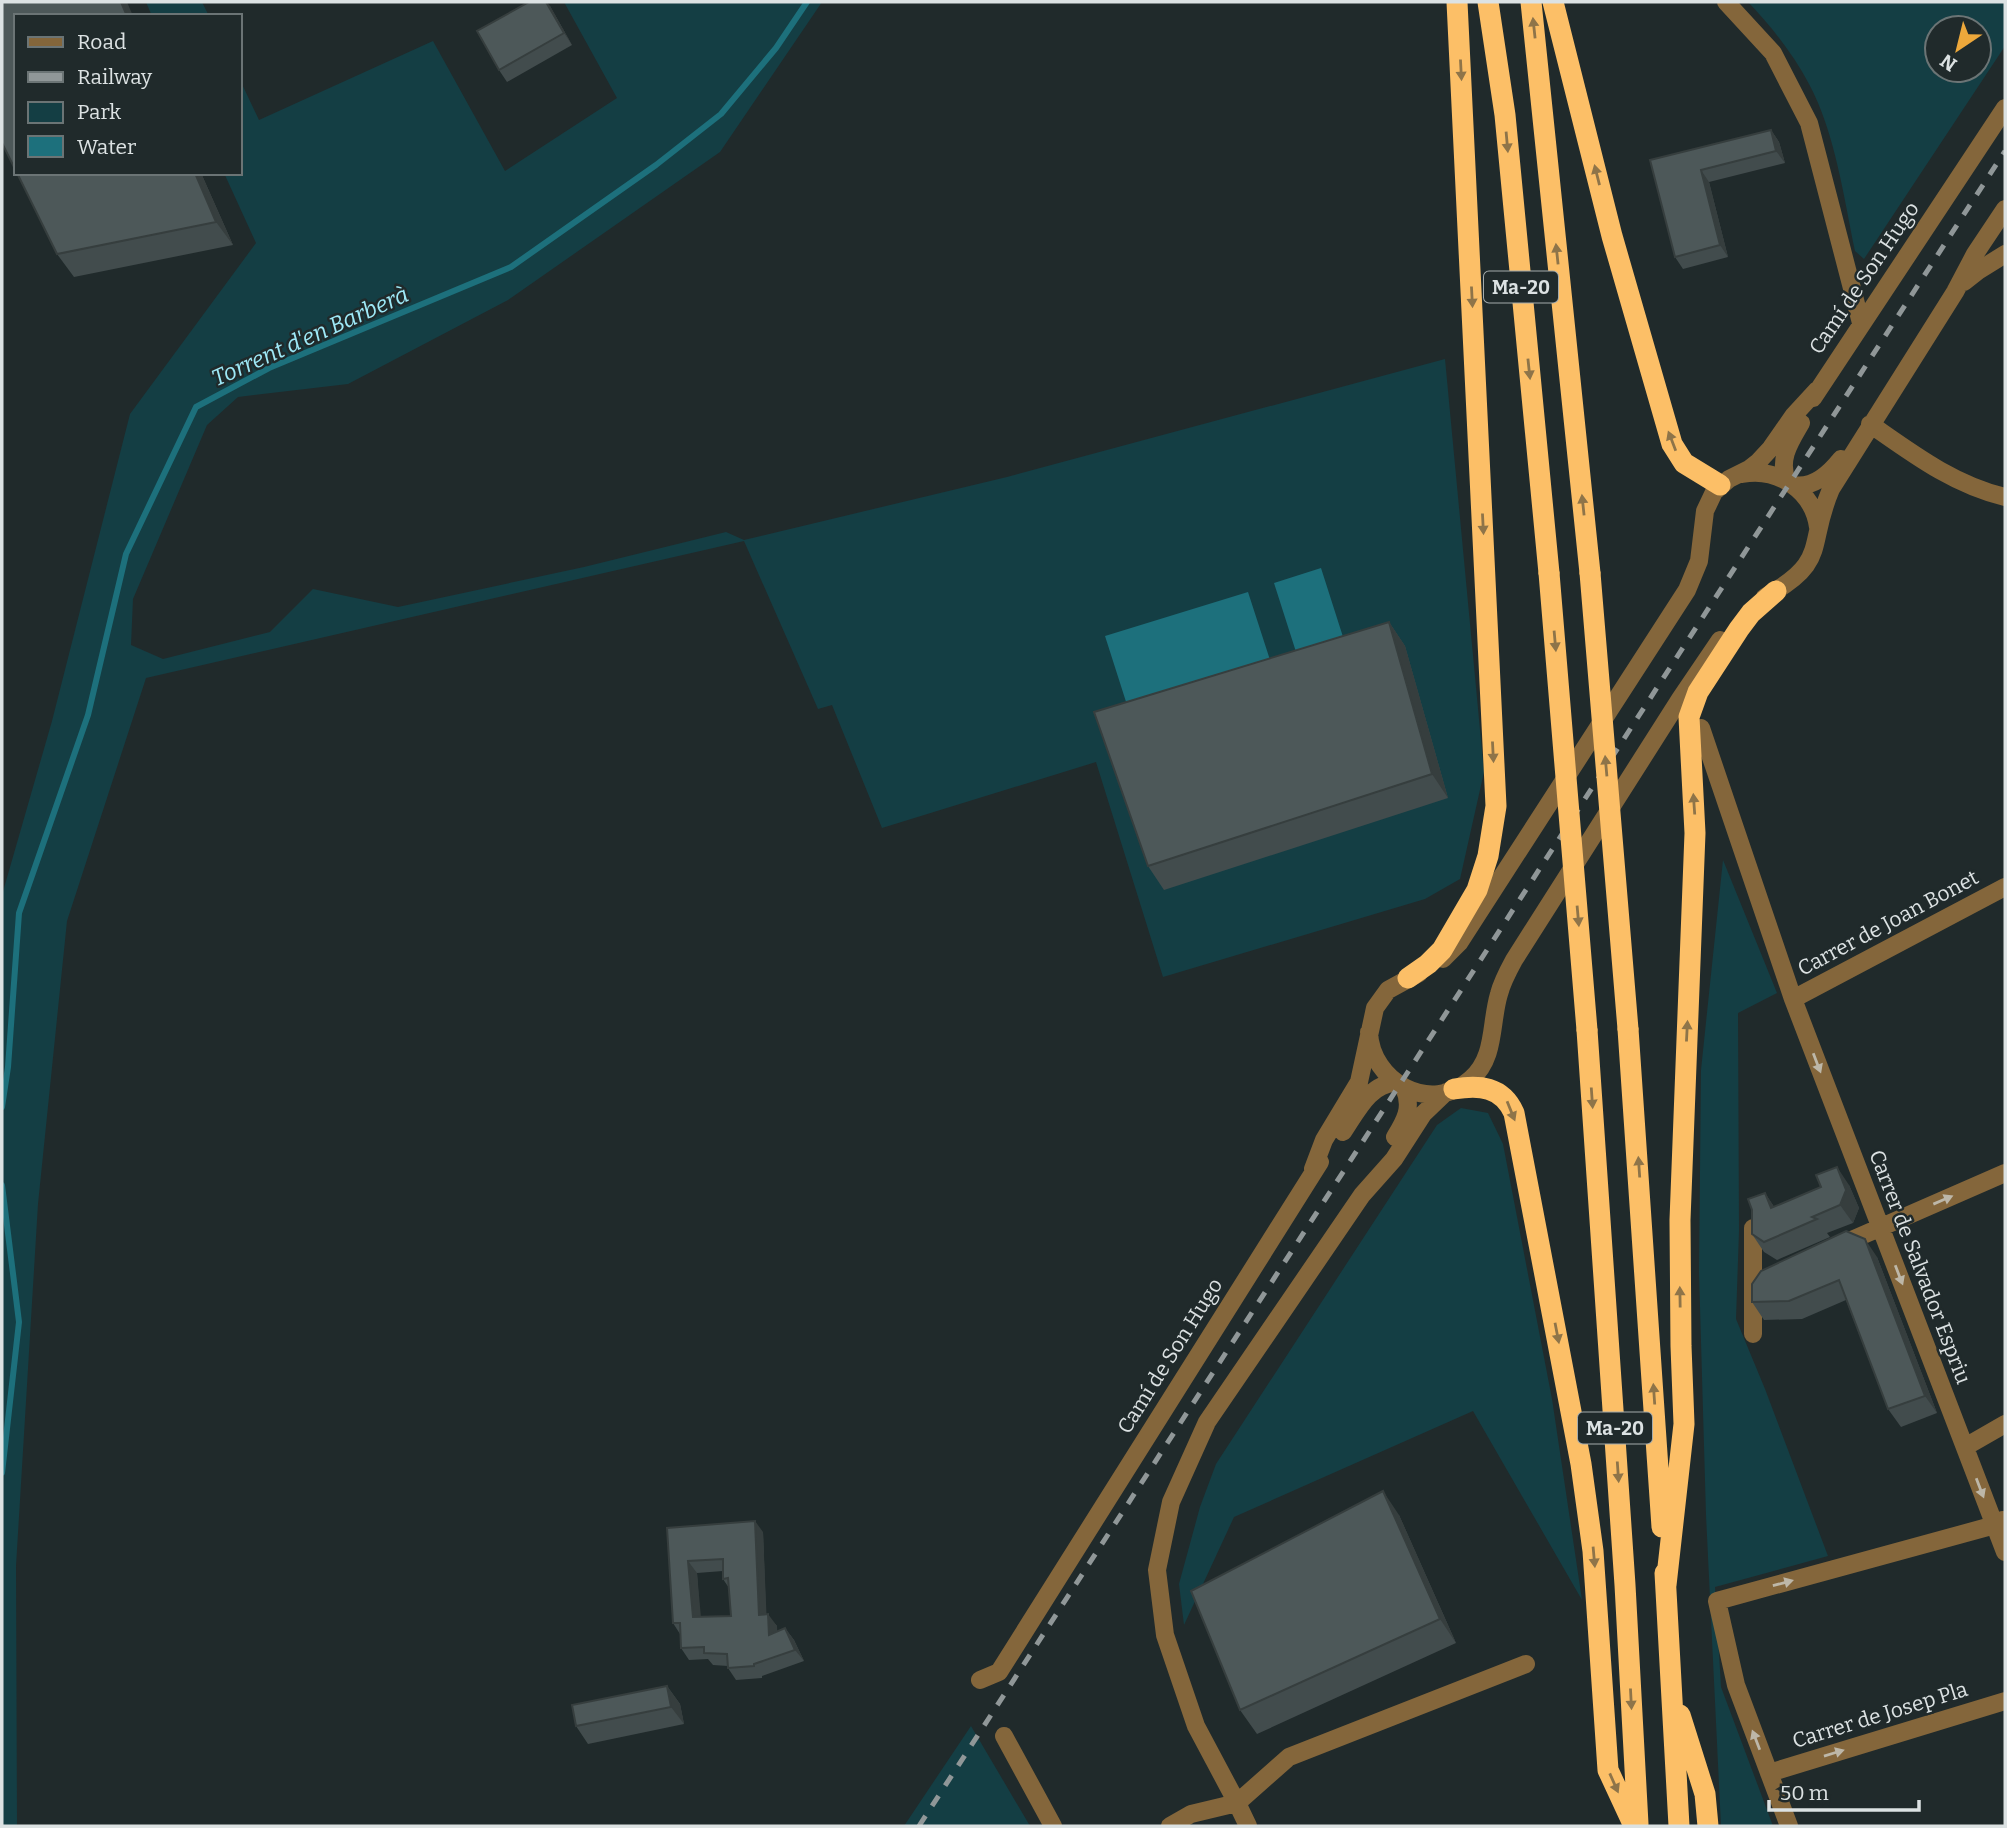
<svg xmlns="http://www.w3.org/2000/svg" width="2007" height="1828" font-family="Bitter,serif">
<rect width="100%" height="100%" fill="#202a2b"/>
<path fill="#143e44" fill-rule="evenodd" d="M 146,2 L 202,2 L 209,16 L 152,16 Z
M 564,2 L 822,2 L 720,152 L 508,300 L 348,384 L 238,397 L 207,425 L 133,599 L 131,645 L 163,659 L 270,632 L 313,589 L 398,607 L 584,567 L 726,532 L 744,540 L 1007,477 L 1445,359 L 1484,772 L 1460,879 L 1425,899 L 1163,977 L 1096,762 L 882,828 L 832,705 L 818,709 L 744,541 L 146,678 L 67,921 L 38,1204 L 16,1566 L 17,1826 L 2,1826 L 2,895 L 52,721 L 130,414 L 256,243 L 224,173 L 240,173 L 240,80 L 259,120 L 433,41 L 505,171 L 617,98 Z
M 1748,2 L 2005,2 L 2005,46 L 1864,259 L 1855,251 C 1844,198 1835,132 1809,84 C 1793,54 1772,27 1748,2 ZM 1937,28 L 1979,28 L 1979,70 L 1937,70 Z
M 1723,860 L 1777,993 L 1738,1013 L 1739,1231 L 1736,1319 L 1765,1389 L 1828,1556 L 1715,1587 L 1721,1687 L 1773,1826 L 1721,1826 L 1706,1515 L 1699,1272 L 1701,1070 Z
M 1461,1108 L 1488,1113 L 1503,1144 L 1552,1399 L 1582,1600 L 1473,1411 L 1234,1517 L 1184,1625 L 1179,1584 L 1200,1507 L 1216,1464 L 1437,1125 Z
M 971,1726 L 1030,1826 L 904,1826 Z"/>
<path fill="#1d707c" d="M 1321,568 L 1344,640 L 1297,655 L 1274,583 Z
M 1248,592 L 1271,663 L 1128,708 L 1105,636 Z"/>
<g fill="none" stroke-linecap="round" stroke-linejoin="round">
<path stroke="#1d707c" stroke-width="6" d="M 2,1107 L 8,1067 L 19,913 L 88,715 L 126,554 L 196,407 L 269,368 L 511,267 L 656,165 L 721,114 L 776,48 L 807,2
M 2,1185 L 19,1322 L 2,1473"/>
<path stroke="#84663b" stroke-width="18" d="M 1726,2 L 1773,53 L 1809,123 L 1861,323
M 1964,282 L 1978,271 L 2005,254
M 1813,398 L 2005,108
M 1870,424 C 1913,454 1954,485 2005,497
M 1742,474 C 1778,467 1813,491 1818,527
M 1787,481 C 1778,459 1790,442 1801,423
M 1793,485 C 1813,489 1829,474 1841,459
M 1765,597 C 1830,561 1806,547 1831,489 L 1955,292 L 1975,254 L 2005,209
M 1701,728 L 1793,999 L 2005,1552
M 1443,959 L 1459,943 L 1687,590 L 1699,561 L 1705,511 L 1714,492 L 1729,479 L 1749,469 L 1758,462 L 1771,448 L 1794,415 L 1817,390
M 1793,999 L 2005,887
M 1369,1032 C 1371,1081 1430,1116 1471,1079 C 1496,1057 1490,1024 1499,994 C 1502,982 1508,971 1514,960 L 1680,699 L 1720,640
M 1446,1092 L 1423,1114 L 1394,1159 L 1362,1195 L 1207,1422 L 1171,1502 L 1157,1570 L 1165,1635 L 1196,1726 L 1237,1803 L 1289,1757 L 1526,1664
M 1343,1132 C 1356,1113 1370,1082 1397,1083
M 1395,1137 C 1405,1121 1413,1107 1404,1088
M 1313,1169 L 1324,1140 L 1359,1082 L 1375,1008 L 1388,990 L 1419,973
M 1838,1246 L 2005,1173
M 1753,1334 L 1753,1228
M 1965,1447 L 2005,1424
M 980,1680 L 999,1672 L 1320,1162
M 1004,1736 L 1053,1826
M 1769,1773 L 2005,1701
M 1170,1826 L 1191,1814 L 1237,1803 L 1248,1826
M 1789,1826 L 1736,1685 L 1717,1601 L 1995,1525 L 2003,1520"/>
<path stroke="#fcbf67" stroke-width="21" d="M 1488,2 L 1505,115 L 1549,573
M 1531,2 L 1590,573
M 1553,2 L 1612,236 L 1672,444 L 1684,463 L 1720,485
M 1408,978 L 1428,964 L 1442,950 L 1477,890 L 1488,856 L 1496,806 L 1457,2
M 1628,1029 L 1662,1527
M 1587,1030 L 1625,1585 L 1638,1824
M 1454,1089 C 1479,1085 1502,1086 1514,1113 L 1581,1464 L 1593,1551 L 1608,1770 L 1634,1826
M 1665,1573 L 1679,1826
M 1666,1585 L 1684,1424 L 1681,1346 L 1680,1220 L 1695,833 L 1689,717 L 1698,692 L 1739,629 L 1751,613 L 1776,591
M 1680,1715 L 1705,1794 L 1708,1826"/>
<path stroke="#909798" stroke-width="5" stroke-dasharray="12 12" stroke-linecap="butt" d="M 919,1826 L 2005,151"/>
<path stroke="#fcbf67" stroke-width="21" d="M 1549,573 L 1587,1030
M 1590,573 L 1628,1029"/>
</g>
<path fill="#424c4d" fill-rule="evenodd" d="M 550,6 L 572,45 L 507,82 L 499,70 Z
M 1771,130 L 1779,142 L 1785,163 L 1709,182 L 1728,257 L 1683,269 L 1675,257 L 1650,160 Z
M 17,173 L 201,173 L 233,245 L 74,277 L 57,254 Z
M 1389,622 L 1405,646 L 1448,798 L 1164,890 L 1148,866 Z
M 1849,1185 L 1859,1208 L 1853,1223 L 1827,1233 L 1830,1237 L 1777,1260 L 1764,1252 L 1752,1234 L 1765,1193 L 1774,1207 Z
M 1877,1257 L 1937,1413 L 1901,1427 L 1888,1409 L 1846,1300 L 1802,1319 L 1764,1320 L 1752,1302 Z
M 1399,1515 L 1456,1643 L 1257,1734 L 1240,1710 Z
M 667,1528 L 763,1532 L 766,1614 L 777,1626 L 777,1632 L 785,1628 L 794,1640 L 804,1661 L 762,1676 L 762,1678 L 736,1680 L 728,1668 L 728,1666 L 713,1665 L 708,1659 L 689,1660 L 681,1648 L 680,1634 L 673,1623 ZM 723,1571 L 723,1579 L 729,1588 L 731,1616 L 700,1617 L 697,1573 Z
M 667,1686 L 680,1704 L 684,1724 L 588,1744 L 576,1726 Z"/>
<path fill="#363e3e" d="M 121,2 L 127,2 L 133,16 L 127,16 Z
M 546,2 L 550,6 L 572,45 L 564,33 Z
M 1771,130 L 1779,142 L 1785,163 L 1776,151 Z
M 1701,170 L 1709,182 L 1728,257 L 1720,245 Z
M 195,173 L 201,173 L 233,245 L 216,222 Z
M 1389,622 L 1405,646 L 1448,798 L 1432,774 Z
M 1837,1167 L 1849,1185 L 1859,1208 L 1853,1223 L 1840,1205 Z
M 1765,1193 L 1777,1211 L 1771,1208 Z
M 1865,1239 L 1877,1257 L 1937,1413 L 1925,1396 Z
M 1383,1491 L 1399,1515 L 1456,1643 L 1440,1619 Z
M 755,1521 L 763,1532 L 767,1627 L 759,1615 Z
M 688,1561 L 697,1573 L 702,1629 L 693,1617 Z
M 768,1614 L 777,1626 L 778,1647 L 769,1635 Z
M 785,1628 L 794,1640 L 804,1661 L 795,1650 Z
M 667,1686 L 680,1704 L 684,1724 L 671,1707 Z"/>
<path fill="#4d5859" stroke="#363e3e" stroke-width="2" fill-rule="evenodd" d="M 2,2 L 121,2 L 127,16 L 16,16 L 16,171 L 2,143 Z
M 529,2 L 546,2 L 564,33 L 499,70 L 477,31 Z
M 1771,130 L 1776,151 L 1701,170 L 1720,245 L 1675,257 L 1650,160 Z
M 17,173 L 195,173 L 216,222 L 57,254 Z
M 1389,622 L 1432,774 L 1148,866 L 1094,712 Z
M 1837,1167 L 1846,1190 L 1840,1205 L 1812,1217 L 1817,1219 L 1764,1242 L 1752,1234 L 1752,1210 L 1748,1199 L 1765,1193 L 1771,1208 L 1821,1187 L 1816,1175 Z
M 1846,1231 L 1865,1239 L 1925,1396 L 1888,1409 L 1839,1280 L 1789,1301 L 1752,1302 L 1752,1284 L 1761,1271 Z
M 1383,1491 L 1440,1619 L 1240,1710 L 1191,1591 Z
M 755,1521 L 759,1615 L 768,1614 L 769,1635 L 785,1628 L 795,1650 L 754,1664 L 754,1666 L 728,1668 L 727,1654 L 704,1653 L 704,1647 L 681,1648 L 680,1623 L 673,1623 L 667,1528 ZM 723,1559 L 723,1579 L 728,1578 L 731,1616 L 693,1617 L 688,1561 Z
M 667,1686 L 671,1707 L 576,1726 L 572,1705 Z"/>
<defs><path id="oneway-solid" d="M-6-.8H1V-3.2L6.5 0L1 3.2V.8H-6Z" transform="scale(1.75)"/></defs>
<g fill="#8e7449">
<use href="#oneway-solid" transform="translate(1534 28) rotate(-96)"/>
<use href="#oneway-solid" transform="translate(1461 70) rotate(87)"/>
<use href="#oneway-solid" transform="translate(1507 142) rotate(85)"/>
<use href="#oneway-solid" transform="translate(1597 175) rotate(-104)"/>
<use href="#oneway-solid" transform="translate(1557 254) rotate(-96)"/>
<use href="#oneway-solid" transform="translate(1472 297) rotate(87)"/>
<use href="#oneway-solid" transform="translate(1529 369) rotate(84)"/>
<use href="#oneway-solid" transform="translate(1672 441) rotate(-111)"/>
<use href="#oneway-solid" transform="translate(1583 505) rotate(-96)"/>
<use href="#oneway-solid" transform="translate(1483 524) rotate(87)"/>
<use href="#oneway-solid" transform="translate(1555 641) rotate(85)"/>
<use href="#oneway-solid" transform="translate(1493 752) rotate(87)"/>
<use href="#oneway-solid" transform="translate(1606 766) rotate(-95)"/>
<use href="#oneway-solid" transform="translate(1694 804) rotate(-94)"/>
<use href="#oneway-solid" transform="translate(1578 916) rotate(85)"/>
<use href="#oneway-solid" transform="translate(1687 1031) rotate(-87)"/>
<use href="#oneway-solid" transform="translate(1592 1098) rotate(86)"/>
<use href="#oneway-solid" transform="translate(1511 1111) rotate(68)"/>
<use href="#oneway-solid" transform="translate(1639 1167) rotate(-94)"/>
<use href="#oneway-solid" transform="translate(1680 1297) rotate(-91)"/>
<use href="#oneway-solid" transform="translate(1557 1333) rotate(79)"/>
<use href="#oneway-solid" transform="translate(1654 1394) rotate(-94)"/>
<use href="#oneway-solid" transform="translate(1618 1472) rotate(86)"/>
<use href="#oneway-solid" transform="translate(1594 1557) rotate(85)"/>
<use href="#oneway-solid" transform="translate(1631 1699) rotate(87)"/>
<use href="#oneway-solid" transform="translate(1614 1783) rotate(66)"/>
</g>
<g fill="#bdb7a8">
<use href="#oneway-solid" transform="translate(1817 1063) rotate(69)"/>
<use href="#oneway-solid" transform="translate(1943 1200) rotate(-23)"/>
<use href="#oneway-solid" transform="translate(1899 1275) rotate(69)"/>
<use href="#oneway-solid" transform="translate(1980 1488) rotate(69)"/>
<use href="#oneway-solid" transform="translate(1783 1583) rotate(-15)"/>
<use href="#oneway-solid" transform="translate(1756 1740) rotate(-111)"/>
<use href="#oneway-solid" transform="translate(1834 1753) rotate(-17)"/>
</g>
<g text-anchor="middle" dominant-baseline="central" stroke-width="5" stroke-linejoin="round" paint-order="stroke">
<g fill="#202a2b" stroke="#a4abac" stroke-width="2">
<rect x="1484" y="271.5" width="74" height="31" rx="5"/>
<rect x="1578" y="1412.5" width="74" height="31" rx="5"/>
</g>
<g font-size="19" font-weight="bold" fill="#dce2e3">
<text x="1521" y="287">Ma-20</text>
<text x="1615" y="1428">Ma-20</text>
</g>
<g font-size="21" fill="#dce2e3" stroke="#202a2b">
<text transform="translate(1864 278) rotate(-56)">Camí de Son Hugo</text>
<text transform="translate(1888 923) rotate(-28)">Carrer de Joan Bonet</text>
<text transform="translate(1920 1267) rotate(69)">Carrer de Salvador Espriu</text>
<text transform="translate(1170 1356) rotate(-58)">Camí de Son Hugo</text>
<text transform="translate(1880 1715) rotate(-17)">Carrer de Josep Pla</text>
</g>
<g font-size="23" font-style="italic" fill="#9ee9f7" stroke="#202a2b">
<text transform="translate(310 336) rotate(-24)">Torrent d'en Barberà</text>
</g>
</g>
<rect width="2007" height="1828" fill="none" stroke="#dce2e3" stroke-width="7"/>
<rect x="14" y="14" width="228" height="161" fill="#202a2b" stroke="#6b7475" stroke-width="2"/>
<rect x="28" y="37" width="35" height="10" fill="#84663b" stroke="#6b7475" stroke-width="2"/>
<text x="77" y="49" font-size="21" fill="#dce2e3">Road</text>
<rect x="28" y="72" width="35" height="10" fill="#909798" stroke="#6b7475" stroke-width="2"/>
<text x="77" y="84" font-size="21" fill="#dce2e3">Railway</text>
<rect x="28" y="102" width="35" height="21" fill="#143e44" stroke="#6b7475" stroke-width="2"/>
<text x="77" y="119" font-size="21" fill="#dce2e3">Park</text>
<rect x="28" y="136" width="35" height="21" fill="#1d707c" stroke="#6b7475" stroke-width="2"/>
<text x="77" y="154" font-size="21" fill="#dce2e3">Water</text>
<g transform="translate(1958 49) rotate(215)"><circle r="33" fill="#202a2b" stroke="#6b7475" stroke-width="2"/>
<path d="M0-5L12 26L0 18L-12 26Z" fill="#eda83b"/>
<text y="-10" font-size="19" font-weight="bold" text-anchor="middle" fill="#dce2e3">N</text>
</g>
<path d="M1769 1800v10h150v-10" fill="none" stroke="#dce2e3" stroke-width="3.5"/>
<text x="1780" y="1800" font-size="21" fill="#dce2e3" stroke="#202a2b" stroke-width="5" paint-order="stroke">50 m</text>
</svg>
